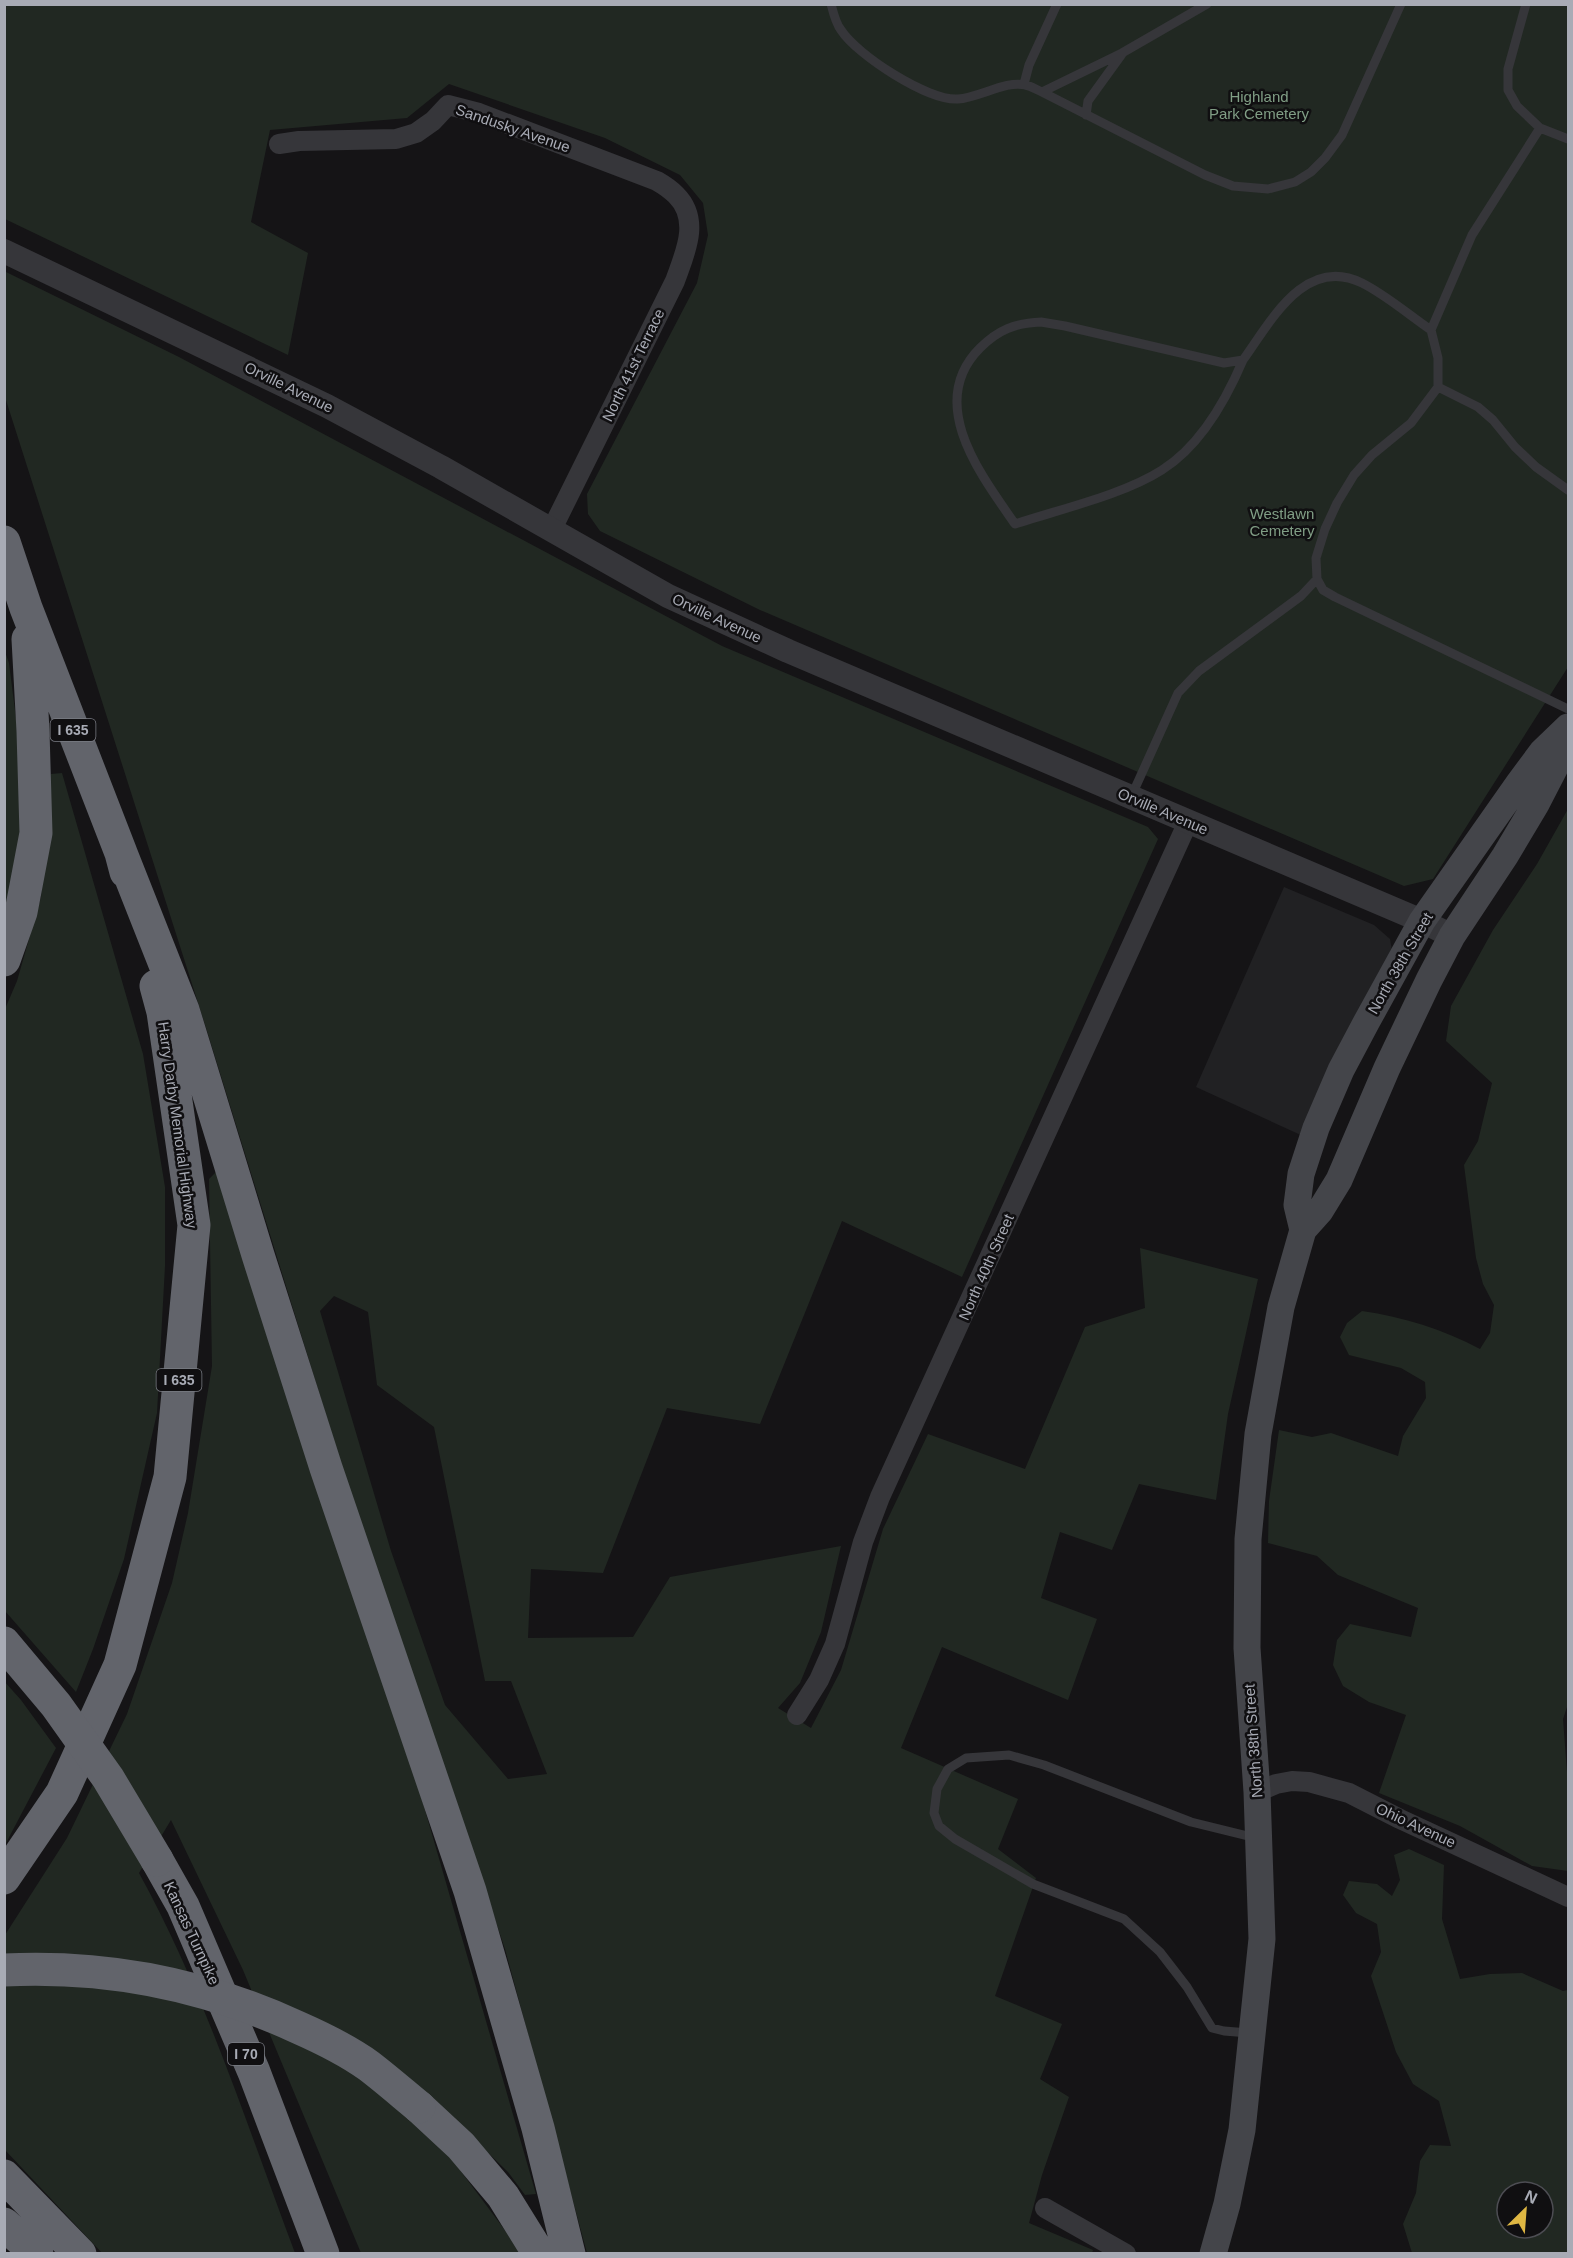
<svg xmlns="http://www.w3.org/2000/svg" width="1573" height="2258" font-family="Arial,sans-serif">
<rect width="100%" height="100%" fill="#151416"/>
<path fill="#212123" d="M 1284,887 L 1374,925 L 1390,939 L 1393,956 L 1303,1136 L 1196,1087 Z"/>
<path fill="#212822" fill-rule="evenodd" d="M 4,5 L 1568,5 L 1568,667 L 1433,879 L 1404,886 L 760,610 L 600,531 L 588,514 L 587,494 L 697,283 L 708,235 L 703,203 L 680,175 L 605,138 L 449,84 L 407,118 L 270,130 L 251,222 L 308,253 L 288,355 L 5,219 Z
M 4,271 L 179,357 L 722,646 L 1148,827 L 1158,839 L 962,1277 L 842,1221 L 760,1424 L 667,1408 L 603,1573 L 531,1569 L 528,1638 L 633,1637 L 670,1577 L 841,1546 L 821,1632 L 800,1683 L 778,1708 L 811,1728 L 841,1670 L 883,1529 L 928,1434 L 1025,1469 L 1085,1327 L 1145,1308 L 1140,1248 L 1258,1279 L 1228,1414 L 1216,1500 L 1139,1484 L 1112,1550 L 1060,1532 L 1041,1598 L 1097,1619 L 1068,1700 L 942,1647 L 901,1748 L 1018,1799 L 998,1849 L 1036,1878 L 995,1996 L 1062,2024 L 1040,2079 L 1069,2097 L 1042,2175 L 1029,2223 L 1093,2250 L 1092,2253 L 587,2253 L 505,1949 L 343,1470 L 207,1031 L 5,397 ZM 334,1296 L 368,1312 L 377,1385 L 434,1427 L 485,1681 L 511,1681 L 547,1774 L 508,1779 L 445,1705 L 391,1551 L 320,1311 Z
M 4,649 L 9,663 L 23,774 L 24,833 L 4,932 Z
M 62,773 L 143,1054 L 165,1187 L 165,1266 L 157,1413 L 124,1559 L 93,1649 L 76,1692 L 5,1611 L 5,1009 L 17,981 L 41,897 L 51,774 Z
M 1568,809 L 1568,1704 L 1563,1719 L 1568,1785 L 1568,1871 L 1532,1866 L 1460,1826 L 1379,1793 L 1406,1715 L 1369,1702 L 1343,1686 L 1333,1665 L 1337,1640 L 1350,1624 L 1411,1637 L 1418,1608 L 1338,1575 L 1317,1556 L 1268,1543 L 1269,1501 L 1279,1430 L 1312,1437 L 1331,1433 L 1398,1456 L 1403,1436 L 1426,1398 L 1425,1382 L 1401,1368 L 1349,1355 L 1340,1337 L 1347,1323 L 1362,1311 C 1404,1317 1442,1329 1480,1349 L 1490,1333 L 1494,1305 L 1483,1284 L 1476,1258 L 1464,1165 L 1478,1141 L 1492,1083 L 1446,1041 L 1451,1006 L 1493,930 L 1537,864 Z
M 216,1172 L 390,1689 L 536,2194 L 525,2195 L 508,2172 L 427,2094 L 433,2134 L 522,2253 L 361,2253 L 243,1970 L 171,1820 L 139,1873 C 205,1993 247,2125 295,2253 L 102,2253 L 5,2150 L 5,1935 L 67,1838 L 127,1714 L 172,1583 L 188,1513 L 212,1366 L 209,1179 Z
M 4,1681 L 21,1700 L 56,1748 L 5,1845 Z
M 1409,1849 L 1444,1865 L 1442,1919 L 1460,1979 L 1490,1974 L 1522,1973 L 1563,1991 L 1568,1990 L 1568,2253 L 1412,2253 L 1403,2224 L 1416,2193 L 1420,2161 L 1430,2145 L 1451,2146 L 1439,2101 L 1413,2084 L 1396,2052 L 1371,1976 L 1381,1952 L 1377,1924 L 1356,1913 L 1343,1895 L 1349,1881 L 1377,1884 L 1392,1896 L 1400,1880 L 1394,1855 ZM 1507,2192 L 1543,2192 L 1543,2228 L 1507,2228 Z"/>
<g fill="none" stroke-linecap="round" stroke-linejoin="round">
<path stroke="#36363a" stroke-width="9" d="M 831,4 C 833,12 836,24 841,30 C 857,55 928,101 958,99 C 978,98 1007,80 1025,85 C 1031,86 1037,90 1042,92 L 1122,53 L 1207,4
M 1526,4 L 1508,69 L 1508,90 L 1517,106 L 1540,128 L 1568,139
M 1024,84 L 1029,65 L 1057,4
M 1042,92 L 1205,175 L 1233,186 L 1268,189 L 1295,182 L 1311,172 L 1325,158 L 1342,135 L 1401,4
M 1086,115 L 1088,101 L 1122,54
M 1041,322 L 1065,326 L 1224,363 L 1243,360 C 1226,400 1200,446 1162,470 C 1123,495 1060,509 1015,524 C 981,475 925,403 980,348 C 998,330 1015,323 1041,322 Z
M 1431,330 L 1472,235 L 1540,128
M 1243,360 C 1271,321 1305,255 1362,283 C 1386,295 1409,315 1431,330 L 1438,358 L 1438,387 L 1411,423 L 1372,455 L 1354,475 L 1337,503 L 1325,529 L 1316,558 L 1317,579
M 1438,387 L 1478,407 L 1493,420 L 1515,447 L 1536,467 L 1568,490
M 1132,795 L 1178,693 L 1199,671 L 1301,596 L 1317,579 L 1323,590 L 1335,597 L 1568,709
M 1249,2033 L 1224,2031 L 1212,2028 L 1187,1987 L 1160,1952 L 1124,1919 L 1033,1884 L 955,1839 L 939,1826 L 934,1813 L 937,1789 L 948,1769 L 966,1758 L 1009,1755 L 1044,1765 L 1191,1822 L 1256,1838"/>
<path stroke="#36363a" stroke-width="20" d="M 279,144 L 299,141 L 396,139 L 416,133 L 433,121 L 448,105 L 479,113 L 657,181 C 664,185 671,190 676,195 C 701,220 685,253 675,281 L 551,531
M 797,1715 L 819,1680 L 835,1644 L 863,1542 L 880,1497 L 1188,822
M 1257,1792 L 1276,1784 L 1292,1781 L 1309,1782 L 1349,1793 L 1400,1819 L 1568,1897
M 1045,2208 L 1126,2254"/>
<path stroke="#36363a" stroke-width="24" d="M 4,251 L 327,406 L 441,467 L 668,596 L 788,651 L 1422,921 L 1452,936"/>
<path stroke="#44454a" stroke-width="27" d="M 1303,1230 L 1297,1205 L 1301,1174 L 1316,1128 L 1341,1070 L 1367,1021 L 1422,921 L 1519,783 L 1542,752 L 1568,727
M 1213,2254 L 1227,2204 L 1242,2130 L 1262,1939 L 1257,1792 L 1247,1648 L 1248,1539 L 1258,1434 L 1281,1307 L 1303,1230 L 1320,1211 L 1339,1180 L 1387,1068 L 1429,980 L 1452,936 L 1505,856 L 1536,804 L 1568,742"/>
<path stroke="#62646b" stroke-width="33" d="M 4,542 L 26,608 L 121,853 L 126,872
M 121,853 L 183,1010 L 258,1255 L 326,1468 L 470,1891 L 538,2128 L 569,2254
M 4,960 L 21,912 L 36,833 L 33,731 L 28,639
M 157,1860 L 183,1906 L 254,2072 L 323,2254
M 4,1878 L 62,1793 L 120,1665 L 170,1477 L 194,1225 L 163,1012 L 156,986
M 419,2107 L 461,2146 L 503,2196 L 539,2254
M 4,2176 L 80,2254
M 4,2224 L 37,2254"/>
<path stroke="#62646b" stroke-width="33" d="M 4,1643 L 56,1705 L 108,1778 L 157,1860
M 4,1970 C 107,1965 204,1984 297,2027 C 322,2038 347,2050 369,2066 C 386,2079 402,2093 419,2107"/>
</g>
<g text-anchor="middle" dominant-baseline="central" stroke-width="5" stroke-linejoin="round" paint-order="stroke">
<g fill="#100f11" stroke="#7a7c84" stroke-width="1.5">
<rect x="50.5" y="719" width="45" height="22" rx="4.5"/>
<rect x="156.5" y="1369" width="45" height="22" rx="4.5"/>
<rect x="228" y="2043" width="36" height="22" rx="4.5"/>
</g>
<g font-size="14" font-weight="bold" fill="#a8abb5">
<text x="73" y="730">I 635</text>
<text x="179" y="1380">I 635</text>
<text x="246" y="2054">I 70</text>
</g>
<g font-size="15" fill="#809e85" stroke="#100f11">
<text x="1259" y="96">Highland<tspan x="1259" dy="17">Park Cemetery</tspan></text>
<text x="1282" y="513">Westlawn<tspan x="1282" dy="17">Cemetery</tspan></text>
</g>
<g font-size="15" fill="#a8abb5" stroke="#100f11">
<text transform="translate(513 128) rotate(19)">Sandusky Avenue</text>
<text transform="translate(633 365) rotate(-64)">North 41st Terrace</text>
<text transform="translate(289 387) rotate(26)">Orville Avenue</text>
<text transform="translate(717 618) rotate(25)">Orville Avenue</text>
<text transform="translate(1163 811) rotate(23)">Orville Avenue</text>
<text transform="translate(1400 963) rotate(-60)">North 38th Street</text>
<text transform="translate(178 1125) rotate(82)">Harry Darby Memorial Highway</text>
<text transform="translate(986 1267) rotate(-66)">North 40th Street</text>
<text transform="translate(1253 1741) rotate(-94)">North 38th Street</text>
<text transform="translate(1416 1825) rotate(25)">Ohio Avenue</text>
<text transform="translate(192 1933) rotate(65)">Kansas Turnpike</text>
</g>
</g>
<rect width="1573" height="2258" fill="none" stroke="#a8abb5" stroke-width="12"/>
<g transform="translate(1525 2210) rotate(25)"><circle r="28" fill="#100f11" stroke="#4d4d53" stroke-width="1.5"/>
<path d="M0-4.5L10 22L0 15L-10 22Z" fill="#dfb743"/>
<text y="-9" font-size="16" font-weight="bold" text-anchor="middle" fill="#a8abb5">N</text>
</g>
</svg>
